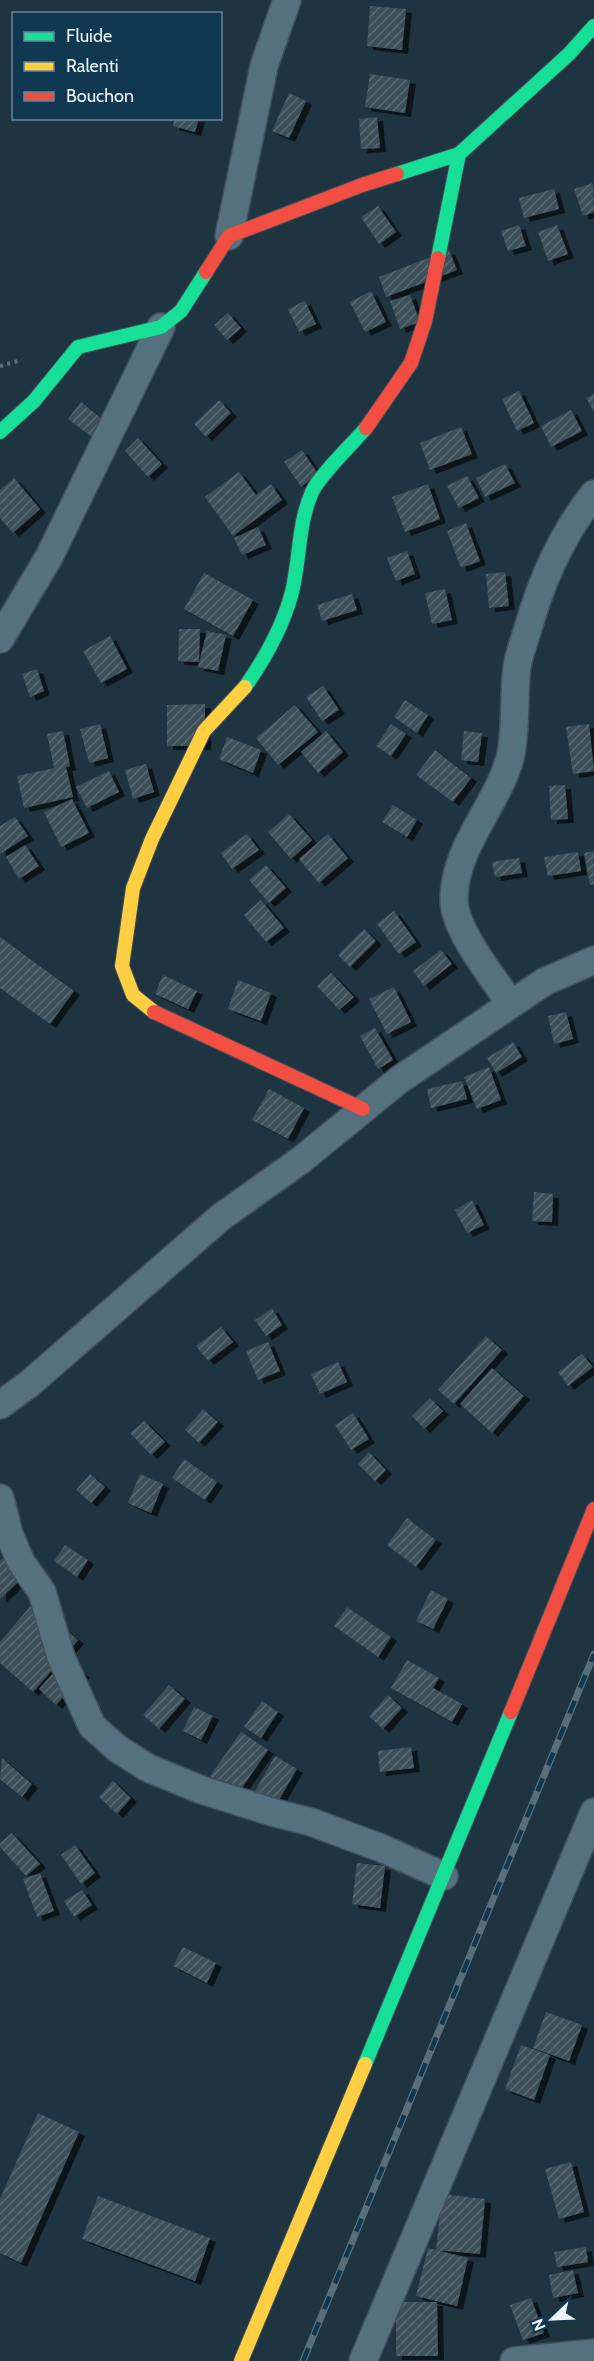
<svg xmlns="http://www.w3.org/2000/svg" width="594" height="2361" font-family="Cabin,sans-serif">
<defs>
<pattern id="building-hatch" width="6" height="6" patternUnits="userSpaceOnUse" patternTransform="scale(1.5)"><rect width="6" height="6" fill="#3c5059"/><path d="M-1 1l2-2M0 6l6-6M5 7l2-2" fill="none" stroke="#586a72"/></pattern>
<filter id="shadow"><feDropShadow dx="6" dy="4" stdDeviation="0" flood-color="#0009"/></filter>
</defs>
<rect width="100%" height="100%" fill="#1f3441"/>
<path fill="url(#building-hatch)" filter="url(#shadow)" d="M 370,6 L 406,9 L 402,50 L 367,46 Z
M 370,74 L 410,80 L 405,113 L 365,107 Z
M 289,93 L 306,101 L 289,138 L 272,131 Z
M 377,117 L 380,148 L 361,149 L 359,119 Z
M 175,118 L 199,118 L 195,132 L 173,126 Z
M 593,183 L 594,212 L 583,216 L 574,189 Z
M 554,189 L 559,209 L 524,218 L 519,198 Z
M 378,206 L 396,232 L 379,244 L 361,217 Z
M 519,225 L 526,246 L 508,251 L 501,231 Z
M 557,225 L 568,254 L 548,261 L 538,232 Z
M 449,250 L 457,270 L 386,297 L 379,277 Z
M 371,291 L 386,322 L 365,332 L 350,302 Z
M 410,295 L 420,322 L 400,329 L 390,301 Z
M 305,301 L 316,324 L 299,332 L 288,309 Z
M 228,313 L 241,328 L 227,340 L 214,325 Z
M 519,391 L 534,423 L 517,431 L 502,399 Z
M 594,394 L 594,412 L 586,398 Z
M 219,400 L 231,413 L 206,437 L 194,424 Z
M 81,402 L 116,430 L 104,446 L 68,419 Z
M 571,410 L 582,431 L 551,447 L 541,426 Z
M 461,427 L 472,454 L 430,470 L 420,443 Z
M 138,438 L 162,464 L 148,477 L 125,451 Z
M 302,450 L 318,474 L 301,487 L 284,462 Z
M 505,464 L 515,483 L 485,497 L 476,478 Z
M 239,472 L 256,495 L 271,484 L 282,500 L 233,536 L 205,497 Z
M 467,476 L 479,498 L 459,508 L 447,486 Z
M 14,478 L 40,509 L 13,533 L 0,518 L 0,490 Z
M 428,484 L 440,519 L 405,532 L 392,497 Z
M 466,523 L 480,561 L 461,568 L 447,531 Z
M 258,527 L 266,545 L 242,555 L 234,538 Z
M 407,551 L 415,574 L 396,581 L 387,558 Z
M 505,572 L 509,606 L 489,608 L 486,574 Z
M 204,573 L 253,600 L 233,636 L 184,609 Z
M 445,589 L 452,620 L 432,624 L 425,593 Z
M 352,594 L 357,610 L 322,621 L 317,605 Z
M 179,629 L 200,629 L 199,662 L 178,661 Z
M 207,631 L 226,635 L 218,671 L 198,667 Z
M 110,636 L 127,669 L 101,683 L 83,651 Z
M 37,669 L 44,691 L 30,697 L 22,674 Z
M 323,686 L 339,710 L 322,721 L 306,697 Z
M 405,700 L 428,715 L 417,733 L 394,717 Z
M 205,704 L 205,746 L 167,746 L 167,705 Z
M 295,705 L 318,732 L 278,765 L 256,738 Z
M 100,724 L 108,758 L 89,763 L 80,729 Z
M 391,724 L 406,734 L 391,756 L 376,746 Z
M 589,724 L 594,771 L 573,774 L 566,727 Z
M 63,731 L 70,766 L 66,767 L 73,797 L 24,808 L 17,776 L 54,768 L 47,734 Z
M 326,731 L 343,752 L 318,773 L 301,752 Z
M 464,731 L 482,733 L 478,762 L 461,760 Z
M 227,737 L 261,750 L 253,773 L 219,759 Z
M 435,750 L 471,778 L 453,802 L 416,775 Z
M 146,764 L 154,792 L 133,799 L 125,770 Z
M 109,771 L 119,792 L 87,808 L 76,787 Z
M 565,785 L 568,819 L 551,820 L 549,786 Z
M 72,799 L 89,833 L 61,847 L 44,812 Z
M 393,805 L 417,820 L 407,837 L 382,822 Z
M 289,814 L 312,840 L 291,859 L 268,832 Z
M 15,817 L 28,836 L 0,854 L 0,826 Z
M 247,834 L 259,850 L 232,869 L 221,853 Z
M 328,834 L 348,858 L 319,883 L 299,859 Z
M 25,845 L 39,866 L 19,879 L 6,857 Z
M 594,851 L 594,884 L 590,885 L 584,853 Z
M 578,852 L 581,871 L 548,876 L 544,857 Z
M 519,858 L 522,873 L 495,877 L 492,862 Z
M 266,865 L 286,888 L 269,903 L 249,880 Z
M 261,900 L 284,928 L 266,942 L 244,915 Z
M 394,911 L 416,942 L 399,954 L 377,924 Z
M 364,929 L 376,941 L 350,967 L 338,955 Z
M 0,937 L 74,991 L 50,1024 L 0,988 Z
M 441,950 L 452,964 L 424,986 L 413,971 Z
M 331,973 L 354,997 L 339,1010 L 317,986 Z
M 163,975 L 197,991 L 188,1009 L 155,994 Z
M 238,980 L 271,993 L 261,1021 L 228,1009 Z
M 394,987 L 411,1022 L 387,1034 L 369,999 Z
M 566,1012 L 573,1039 L 554,1044 L 548,1016 Z
M 375,1028 L 393,1060 L 378,1069 L 360,1036 Z
M 513,1042 L 522,1057 L 496,1073 L 487,1058 Z
M 489,1067 L 501,1100 L 477,1109 L 464,1077 Z
M 462,1081 L 467,1099 L 431,1108 L 427,1089 Z
M 269,1089 L 304,1108 L 288,1139 L 252,1120 Z
M 534,1192 L 553,1194 L 552,1222 L 532,1221 Z
M 472,1200 L 484,1225 L 467,1233 L 455,1210 Z
M 272,1308 L 282,1325 L 266,1336 L 255,1320 Z
M 221,1327 L 233,1342 L 208,1361 L 196,1346 Z
M 486,1336 L 502,1350 L 454,1404 L 438,1390 Z
M 268,1342 L 280,1371 L 258,1380 L 246,1351 Z
M 582,1354 L 593,1367 L 568,1386 L 558,1372 Z
M 338,1362 L 347,1382 L 320,1394 L 311,1374 Z
M 492,1368 L 524,1396 L 492,1433 L 460,1404 Z
M 430,1398 L 443,1411 L 424,1429 L 412,1416 Z
M 203,1409 L 218,1422 L 199,1443 L 185,1430 Z
M 353,1413 L 369,1439 L 351,1450 L 335,1425 Z
M 144,1421 L 165,1442 L 151,1455 L 130,1433 Z
M 369,1452 L 386,1470 L 375,1481 L 358,1464 Z
M 184,1459 L 217,1482 L 205,1500 L 172,1478 Z
M 90,1474 L 105,1487 L 91,1503 L 76,1490 Z
M 140,1474 L 163,1484 L 151,1513 L 128,1503 Z
M 407,1518 L 436,1540 L 416,1567 L 387,1545 Z
M 65,1545 L 88,1560 L 77,1577 L 54,1561 Z
M 8,1554 L 27,1574 L 0,1599 L 0,1561 Z
M 431,1590 L 448,1599 L 433,1629 L 416,1621 Z
M 34,1602 L 78,1640 L 33,1692 L 0,1663 L 0,1642 Z
M 347,1607 L 391,1637 L 378,1657 L 334,1626 Z
M 67,1658 L 84,1674 L 56,1705 L 39,1689 Z
M 407,1660 L 439,1678 L 433,1688 L 462,1704 L 452,1722 L 391,1688 Z
M 169,1685 L 185,1699 L 159,1729 L 143,1715 Z
M 388,1695 L 402,1708 L 383,1729 L 369,1716 Z
M 262,1701 L 278,1712 L 261,1738 L 244,1727 Z
M 194,1707 L 213,1716 L 201,1740 L 183,1731 Z
M 241,1732 L 268,1750 L 237,1795 L 210,1776 Z
M 411,1747 L 414,1768 L 380,1772 L 378,1751 Z
M 275,1756 L 297,1769 L 273,1810 L 251,1798 Z
M 2,1758 L 32,1784 L 22,1797 L 0,1779 Z
M 113,1781 L 131,1798 L 117,1814 L 99,1797 Z
M 12,1833 L 40,1864 L 26,1876 L 0,1847 L 0,1843 Z
M 75,1845 L 95,1873 L 81,1884 L 61,1855 Z
M 357,1863 L 385,1866 L 380,1908 L 352,1904 Z
M 40,1873 L 54,1911 L 37,1917 L 23,1879 Z
M 82,1890 L 92,1905 L 74,1917 L 64,1901 Z
M 183,1947 L 216,1963 L 207,1983 L 173,1966 Z
M 546,2012 L 582,2025 L 569,2061 L 533,2048 Z
M 521,2045 L 550,2055 L 534,2100 L 505,2089 Z
M 38,2113 L 79,2132 L 21,2263 L 0,2253 L 0,2199 Z
M 571,2162 L 584,2212 L 559,2219 L 545,2169 Z
M 442,2194 L 485,2199 L 480,2254 L 436,2250 Z
M 98,2196 L 210,2238 L 195,2281 L 82,2239 Z
M 586,2247 L 588,2262 L 557,2267 L 554,2252 Z
M 428,2248 L 468,2258 L 457,2306 L 416,2296 Z
M 573,2270 L 578,2293 L 553,2298 L 549,2275 Z
M 531,2298 L 544,2333 L 523,2340 L 510,2305 Z
M 396,2302 L 437,2302 L 438,2356 L 396,2356 Z"/>
<g fill="none" stroke-linecap="round" stroke-linejoin="round">
<g stroke="#434f58" stroke-width="30">
<path id="street" d="M 229,236 L 264,66 L 287,0
M 0,639 L 49,557 L 161,327
M 511,1004 C 494,979 455,931 454,901 C 453,848 496,808 510,758 C 517,729 513,697 517,667 C 519,655 523,643 527,632 C 541,581 561,535 594,494
M 0,1405 L 29,1384 L 221,1217 L 301,1160 L 399,1080 L 544,982 L 594,960
M 0,1498 L 9,1534
M 0,1524 L 9,1534 L 21,1562 L 42,1592 L 61,1657 L 92,1726 L 118,1749 L 148,1768 L 202,1790 L 275,1813 L 311,1822 L 381,1848 L 444,1876
M 363,2361 L 594,1812
M 514,2361 L 594,2353"/>
</g>
<g stroke="#434f58" stroke-width="16">
<path id="fast" d="M 397,174 L 459,154 L 569,54 L 594,26
M 438,258 L 459,154
M 0,432 L 34,401 L 78,347 L 161,327 L 181,311 L 206,272
M 245,687 C 266,657 283,627 292,592 C 300,559 298,524 312,492 C 319,476 353,443 366,428
M 365,2064 L 511,1712"/>
</g>
<g stroke="#434f58" stroke-width="16">
<path id="slow" d="M 154,1012 L 133,995 L 122,966 L 133,888 L 152,839 L 204,731 L 245,687
M 241,2361 L 365,2064"/>
</g>
<g stroke="#434f58" stroke-width="16">
<path id="jam" d="M 206,272 L 229,236 L 362,185 L 397,174
M 366,428 L 411,363 L 425,321 L 438,258
M 154,1012 L 363,1109
M 511,1712 L 594,1509"/>
</g>
<path stroke="#5b707b" stroke-width="4" stroke-dasharray="3 4.5" stroke-linecap="butt" d="M 0,366 L 22,360"/>
<use href="#street" stroke="#55707f" stroke-width="27"/>
<use href="#fast" stroke="#16e098" stroke-width="14"/>
<use href="#slow" stroke="#ffcf43" stroke-width="14"/>
<use href="#jam" stroke="#f24e42" stroke-width="14"/>
<g stroke="#5a6e7a" stroke-width="7">
<path id="rail" d="M 303,2361 L 594,1654"/>
</g>
<use href="#rail" stroke="#103850" stroke-width="4.5" stroke-dasharray="14" stroke-linecap="butt"/>
</g>
<rect x="12" y="12" width="210" height="108" fill="#103850" stroke="#688494" stroke-width="1.5"/>
<rect x="24" y="32" width="30" height="9" fill="#16e098" stroke="#688494" stroke-width="1.5"/>
<text x="66" y="42" font-size="18" fill="#edf5fa">Fluide</text>
<rect x="24" y="62" width="30" height="9" fill="#ffcf43" stroke="#688494" stroke-width="1.5"/>
<text x="66" y="72" font-size="18" fill="#edf5fa">Ralenti</text>
<rect x="24" y="92" width="30" height="9" fill="#f24e42" stroke="#688494" stroke-width="1.5"/>
<text x="66" y="102" font-size="18" fill="#edf5fa">Bouchon</text>
<g transform="translate(552 2319) rotate(247)" stroke="#103850" stroke-width="4.5" paint-order="stroke">
<path d="M0-4.5L10 22L0 15L-10 22Z" fill="#edf5fa"/>
<text y="-9" font-size="16" font-weight="bold" text-anchor="middle" fill="#edf5fa">N</text>
</g>
</svg>
